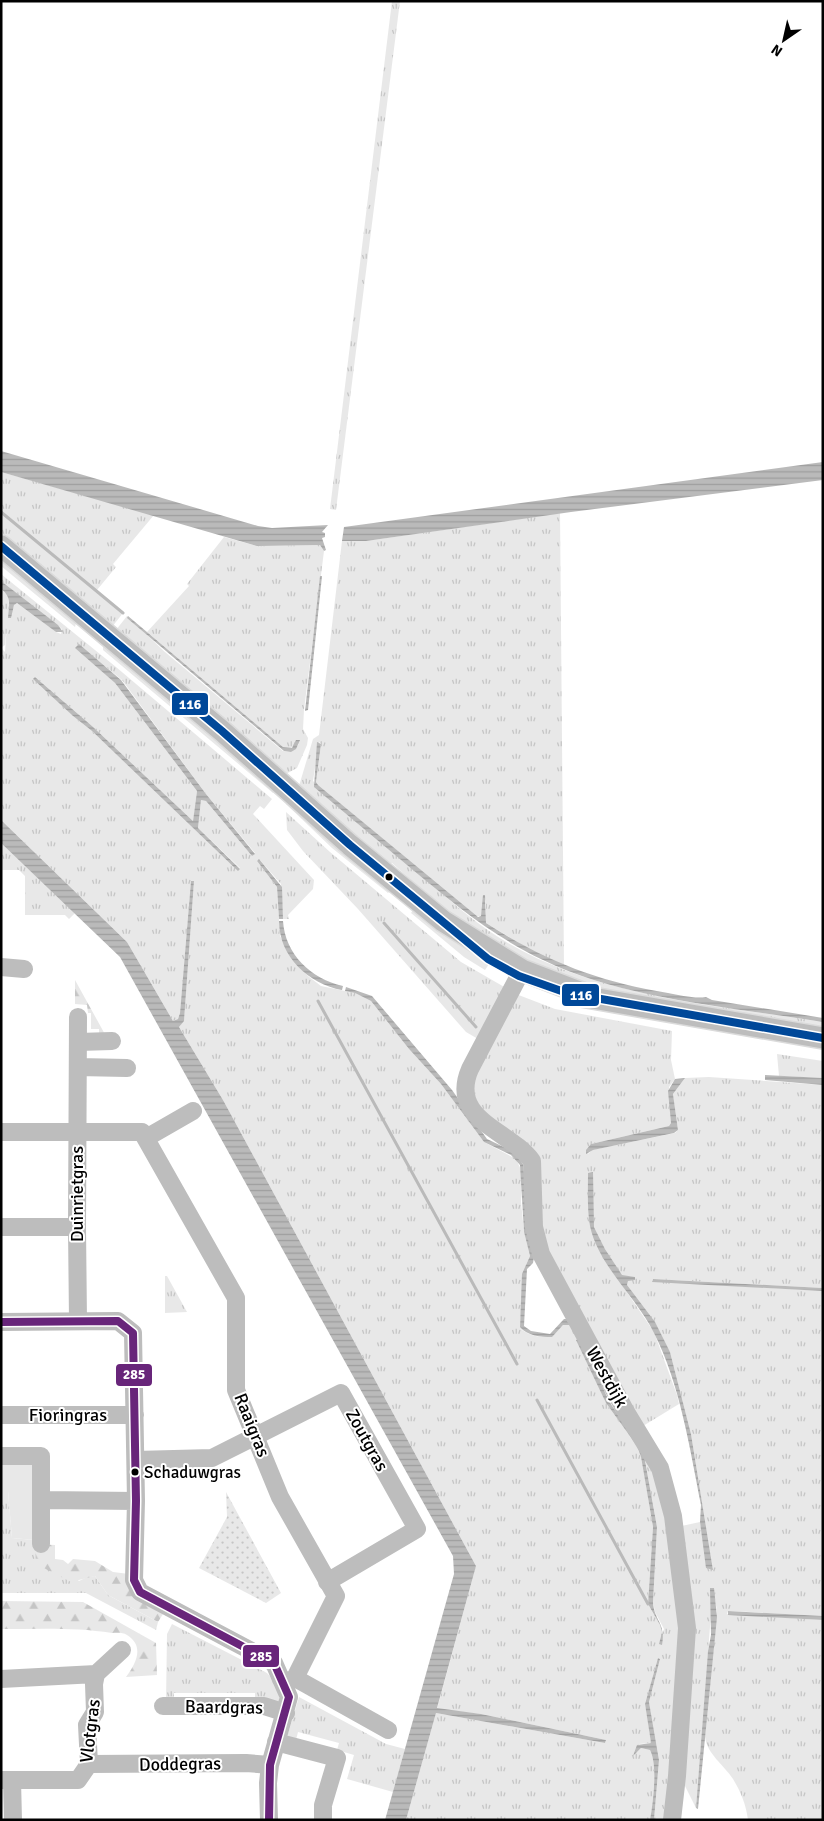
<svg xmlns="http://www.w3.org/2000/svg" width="824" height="1821" font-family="Signika,sans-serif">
<defs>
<pattern id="grass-tufts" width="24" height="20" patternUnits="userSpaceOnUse" patternTransform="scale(1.25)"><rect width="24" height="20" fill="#e8e8e8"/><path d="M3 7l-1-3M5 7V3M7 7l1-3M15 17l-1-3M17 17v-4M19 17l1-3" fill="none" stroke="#c5c5c5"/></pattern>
<pattern id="forest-firs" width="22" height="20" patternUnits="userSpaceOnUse" patternTransform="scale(1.25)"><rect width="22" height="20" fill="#e8e8e8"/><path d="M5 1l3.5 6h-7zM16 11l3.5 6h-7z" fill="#c5c5c5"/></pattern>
<pattern id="park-dots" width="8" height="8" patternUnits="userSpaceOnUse" patternTransform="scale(1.25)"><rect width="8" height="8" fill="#e8e8e8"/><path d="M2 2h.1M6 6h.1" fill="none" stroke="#c5c5c5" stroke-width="1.8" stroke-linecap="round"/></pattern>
<pattern id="water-rules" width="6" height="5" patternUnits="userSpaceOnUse" patternTransform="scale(1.25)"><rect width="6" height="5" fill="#bababa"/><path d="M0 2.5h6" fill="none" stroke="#9e9e9e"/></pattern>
</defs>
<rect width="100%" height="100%" fill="#fff"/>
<path fill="url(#grass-tufts)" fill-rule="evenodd" d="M 392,1 L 400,1 L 336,510 L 330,509 Z
M 1,472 L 154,515 L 113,564 L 116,567 L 97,590 L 123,613 L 112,627 L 1,536 Z
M 560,513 L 564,966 L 532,951 L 486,923 L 486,899 L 481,916 L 475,916 L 318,785 L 316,782 L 321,744 L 319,742 L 313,781 C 347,811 382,841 416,871 C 440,891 463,913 489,931 C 586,997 711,1004 823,1022 L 823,1032 L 672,1009 L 548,976 L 457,921 L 392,863 L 389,865 L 354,841 L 299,786 L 313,739 L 319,735 L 342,541 L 366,541 Z
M 224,537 L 257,546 L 320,545 L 324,551 L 304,710 L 303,729 L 308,738 L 307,745 L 297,768 L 284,775 L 116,630 L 127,616 L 165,652 L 283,751 L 291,752 L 299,744 L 289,749 L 283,747 L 147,632 L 189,586 L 187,584 Z
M 1,554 L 77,619 L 75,627 L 1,566 Z
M 1,574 L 116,667 L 272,799 L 264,809 L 260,806 L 253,814 L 314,880 L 313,889 L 288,915 L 289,919 L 283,919 L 281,884 L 259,859 L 257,861 L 277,887 L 280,936 L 294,961 L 308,976 L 321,986 L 355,993 L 371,1001 L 409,1049 L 441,1084 L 484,1142 L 516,1159 L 522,1172 L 521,1202 L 524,1232 L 530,1256 L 526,1265 L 520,1322 L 522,1330 C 538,1340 551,1339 563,1325 L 571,1324 L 606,1403 L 637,1446 L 641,1457 L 653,1527 L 648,1604 L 660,1625 L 662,1632 L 659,1644 L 664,1629 L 655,1612 L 653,1602 L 657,1527 L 644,1454 L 658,1470 L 683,1606 L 669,1820 L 654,1820 L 659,1760 L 649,1702 L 660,1659 L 658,1658 L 645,1704 L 651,1743 L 639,1744 L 636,1753 L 641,1748 L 650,1750 C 658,1765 653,1803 650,1820 L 406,1820 L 436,1713 L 605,1743 L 606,1740 L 481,1714 L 437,1709 L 476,1566 L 223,1100 L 179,1027 L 184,1020 L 194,881 L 191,882 L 180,1013 L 178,1019 L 173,1021 L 127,942 L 1,820 L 1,648 L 5,652 L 7,624 L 5,645 L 2,647 L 1,589 L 8,595 L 9,604 L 13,608 L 15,603 L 20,604 L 56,632 L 61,634 L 62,629 L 1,581 ZM 79,645 L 122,680 L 206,794 L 255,853 L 252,856 L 206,801 L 201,800 L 198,828 L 240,868 L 239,870 L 92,731 L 73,716 L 34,679 L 35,677 L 92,726 L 193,821 L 197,791 L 115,683 L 76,648 Z
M 106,642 L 275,788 L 273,793 L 103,650 L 103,647 Z
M 287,802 L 390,891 L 388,893 L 332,848 L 286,804 Z
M 286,812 L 330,852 L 461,962 L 506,988 L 478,1039 L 466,1032 L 358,909 L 303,851 L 287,830 Z
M 1,843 L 75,913 L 69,919 L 65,915 L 25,915 L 25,876 L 19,870 L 1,870 Z
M 413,910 L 489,964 L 485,970 L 464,957 L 411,913 Z
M 516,994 L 555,1009 L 672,1031 L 671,1060 L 675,1079 L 669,1087 L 671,1123 L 669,1126 L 591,1144 L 588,1154 L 592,1150 L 675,1133 L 678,1130 L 673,1094 L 685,1078 L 709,1077 L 823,1085 L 823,1288 L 653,1279 L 652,1281 L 823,1291 L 823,1616 L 732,1611 L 728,1611 L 727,1614 L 823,1620 L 823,1820 L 748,1820 C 746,1805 741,1792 733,1779 C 724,1765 707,1754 705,1737 L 717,1611 L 713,1588 L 696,1808 L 681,1778 L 677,1527 L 700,1522 C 704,1543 702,1551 713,1569 L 691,1434 L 670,1352 L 627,1285 L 628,1281 L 635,1277 L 622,1276 L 605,1249 L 594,1227 L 588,1173 L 592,1232 L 622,1285 L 654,1332 L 677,1395 L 679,1404 L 643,1426 L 547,1248 L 540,1229 L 538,1172 L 489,1124 L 467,1087 Z
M 777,1054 L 823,1061 L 823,1078 L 779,1076 Z
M 165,1276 L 167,1276 L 187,1312 L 165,1313 Z
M 8,1490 L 12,1538 L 34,1540 L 34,1544 L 79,1581 L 87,1577 L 95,1576 L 108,1595 L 158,1622 L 156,1630 L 86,1593 L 1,1593 L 1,1491 Z
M 172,1624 L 267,1673 C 277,1684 282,1693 278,1707 L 255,1701 L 255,1693 L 174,1693 L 174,1701 L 166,1702 L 167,1634 Z
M 299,1697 L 386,1744 L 405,1749 L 393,1792 L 347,1779 L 354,1755 L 337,1750 L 339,1743 L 298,1732 L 296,1740 L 287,1737 Z"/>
<path fill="url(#forest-firs)" d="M 75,980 L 107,1038 L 99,1038 L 99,1029 L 91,1029 L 91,1013 L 88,1013 L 87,1005 L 75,1004 Z
M 34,1544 L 55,1545 L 55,1559 L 63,1560 L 68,1564 L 73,1559 L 95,1561 L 113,1572 L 129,1574 L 163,1614 L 158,1622 L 108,1595 L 95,1576 L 71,1582 L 38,1565 Z
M 1,1601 L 83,1602 L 156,1643 L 157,1675 L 126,1677 C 136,1664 145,1646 127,1635 C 122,1632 117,1633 112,1633 C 76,1627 38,1629 1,1629 Z"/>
<path fill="url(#park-dots)" d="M 226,1492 L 281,1593 L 266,1603 L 199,1568 L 227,1517 Z"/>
<path fill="#e8e8e8" d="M 1,1461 L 34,1462 L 34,1540 L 12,1538 L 8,1491 L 1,1491 Z"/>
<path fill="url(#water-rules)" d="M 1,451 L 258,526 L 272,528 L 328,525 L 322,532 L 325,533 L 325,537 L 322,538 L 326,550 L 324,551 L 320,545 L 257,546 L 1,472 Z
M 823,462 L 823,480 L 571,512 L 366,541 L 342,541 L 344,527 Z
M 320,576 L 322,576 L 308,710 L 305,711 Z
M 1,581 L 58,625 L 63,632 L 56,632 L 17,603 L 14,605 L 11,618 L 8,618 C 9,605 12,597 1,589 Z
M 128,616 L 283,747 L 292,748 L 296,740 L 300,740 L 296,749 L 291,752 L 284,751 L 127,618 Z
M 79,644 L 121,680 L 206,794 L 255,854 L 252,856 L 206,801 L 201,800 L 198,828 L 240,869 L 238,871 L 92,731 L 73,716 L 33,679 L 35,677 L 92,726 L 193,821 L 197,791 L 115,683 L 75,648 Z
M 317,742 L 321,744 L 316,782 L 318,785 L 478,917 L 481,916 L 483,895 L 485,895 L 486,923 C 545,961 599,982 668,993 C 680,995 695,999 706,997 L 712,1000 L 823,1018 L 823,1022 C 732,1007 626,1000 543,960 C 494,937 454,904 413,870 C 380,842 347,815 314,787 Z
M 1,820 L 127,942 L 173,1021 L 178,1019 L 180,1013 L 191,881 L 194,881 L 184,1021 L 179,1027 L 223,1100 L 476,1566 L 437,1708 L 481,1714 L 606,1740 L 605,1743 L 436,1713 L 406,1820 L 385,1820 L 454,1574 L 453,1556 L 120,957 L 1,843 Z
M 259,859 L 282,887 L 283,919 L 279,919 L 277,887 L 257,861 Z
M 279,921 L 283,921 C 285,954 311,979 343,986 L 342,990 C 309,984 279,957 279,921 Z
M 346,987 L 372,996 L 452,1090 L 487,1139 L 514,1152 L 523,1164 L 534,1257 L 533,1263 L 527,1269 L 524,1326 L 531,1331 L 550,1334 L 564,1319 L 567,1319 L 570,1325 L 563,1325 L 552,1337 C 541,1337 527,1336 520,1327 L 522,1274 L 530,1256 L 524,1232 L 520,1165 L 511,1155 L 484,1142 L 441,1084 L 409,1049 L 371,1001 L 355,993 L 345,991 Z
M 765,1075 L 823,1078 L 823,1085 L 765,1080 Z
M 685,1078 L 673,1094 L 678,1130 L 674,1133 L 593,1150 L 586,1154 L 586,1150 L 591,1144 L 669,1126 L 671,1123 L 668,1091 L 675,1079 Z
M 593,1172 L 594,1227 L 605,1249 L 622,1275 L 635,1277 L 635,1280 L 628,1281 L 627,1285 L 655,1322 L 670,1352 L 691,1434 L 713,1570 L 706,1568 L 700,1522 L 701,1505 C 690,1449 680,1384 654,1333 C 637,1298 598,1265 590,1226 C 587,1209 588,1190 588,1173 Z
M 653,1279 L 823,1288 L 823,1291 L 652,1282 Z
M 580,1338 L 609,1401 L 644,1455 L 657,1527 L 653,1602 C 654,1621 666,1622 662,1645 L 659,1644 L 662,1632 L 660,1625 L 648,1604 L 653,1527 L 641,1457 L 637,1446 L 606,1403 L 576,1340 Z
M 710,1588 L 714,1588 L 717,1617 L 698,1809 L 696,1808 L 708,1651 L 711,1635 Z
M 728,1611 L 823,1616 L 823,1620 L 728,1615 Z
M 658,1658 L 660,1659 L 649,1702 L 659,1760 L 654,1820 L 650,1820 C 653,1803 658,1765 650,1750 L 641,1748 L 633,1756 L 637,1745 L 651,1743 L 645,1704 Z"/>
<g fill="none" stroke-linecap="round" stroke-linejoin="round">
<path stroke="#bababa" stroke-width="3" d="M 1,512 L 123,613
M 384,923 L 476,1027
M 318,1001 L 517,1364
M 537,1400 L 648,1604"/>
<g stroke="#dbdbdb" stroke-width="24">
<path id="major" d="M 1,546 L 222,731 L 350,845 L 443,921 L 522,970 L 595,998
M 581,996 L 823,1038"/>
</g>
<path stroke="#bdbdbd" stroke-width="18" d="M 1,967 L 24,969
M 522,970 L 470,1069 C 448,1120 510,1130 532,1161 L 534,1227 L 541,1254 L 626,1412 L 660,1468 L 673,1516 L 687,1628 L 677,1776 L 672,1820
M 78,1042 L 112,1041
M 78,1067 L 127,1068
M 1,1132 L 142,1132 L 236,1298 L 236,1390 L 280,1497 L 336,1596 L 295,1678
M 146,1138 L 193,1111
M 1,1227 L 77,1227
M 78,1321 L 77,1227 L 78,1017
M 1,1322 L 118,1321 L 133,1333 L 136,1501 L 134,1580 L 140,1592 L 274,1663 L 289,1697 L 270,1765 L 268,1783 L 269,1820
M 1,1415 L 135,1415
M 1,1456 L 41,1456 L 41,1544
M 136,1460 L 212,1458 L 341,1393 L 417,1529 L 327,1582
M 42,1500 L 136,1501
M 1,1679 L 96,1674
M 286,1682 L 295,1678 L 388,1730
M 163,1706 L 264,1706 L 286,1713
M 276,1742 L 337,1758 L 323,1805 L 323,1820
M 89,1764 L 246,1763 L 270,1765
M 1,1780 L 78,1780 L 89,1764 L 87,1725 L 95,1712 L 94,1684 L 96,1674 L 122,1650
M 12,1780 L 13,1820"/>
<use href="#major" stroke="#bdbdbd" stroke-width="21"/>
<g stroke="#fff" stroke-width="11">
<path id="bus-1" d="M 1,546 L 222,731 L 350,845 L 488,959 L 519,976 L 567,993 L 823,1038"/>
</g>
<g stroke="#fff" stroke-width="11">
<path id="bus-2" d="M 1,1322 L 118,1321 L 133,1333 L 136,1501 L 134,1580 L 140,1592 L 274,1663 L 289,1697 L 270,1765 L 269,1820"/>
</g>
<use href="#bus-1" stroke="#004899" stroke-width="8"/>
<use href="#bus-2" stroke="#68257a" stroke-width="8"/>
</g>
<g fill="#000" stroke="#fff" stroke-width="2">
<circle cx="389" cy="877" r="4.5"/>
<circle cx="135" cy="1472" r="4.5"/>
</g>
<g text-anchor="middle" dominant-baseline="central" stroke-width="4" stroke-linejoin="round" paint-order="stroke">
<g font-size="17" fill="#000" stroke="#fff" text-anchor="start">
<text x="144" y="1472">Schaduwgras</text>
</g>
<g font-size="18" fill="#000" stroke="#fff">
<text transform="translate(77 1194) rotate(-90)">Duinrietgras</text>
<text transform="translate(607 1377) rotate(61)">Westdijk</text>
<text x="68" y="1415">Fioringras</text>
<text transform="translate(252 1425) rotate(68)">Raaigras</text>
<text transform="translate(367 1440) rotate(61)">Zoutgras</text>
<text transform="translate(224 1707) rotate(1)">Baardgras</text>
<text transform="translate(90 1731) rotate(-83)">Vlotgras</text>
<text transform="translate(180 1764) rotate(-1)">Doddegras</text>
</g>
</g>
<g stroke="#fff" stroke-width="2">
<rect x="171" y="692" width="38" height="24" rx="5" fill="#004899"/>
<rect x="561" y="983" width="39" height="24" rx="5" fill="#004899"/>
<rect x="115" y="1363" width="38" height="24" rx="5" fill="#68257a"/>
<rect x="242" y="1644" width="38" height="24" rx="5" fill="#68257a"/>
</g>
<g font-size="14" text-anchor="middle" font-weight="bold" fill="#fff">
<text x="190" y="709">116</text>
<text x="581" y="1000">116</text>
<text x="134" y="1379">285</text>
<text x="261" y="1661">285</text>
</g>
<rect width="824" height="1821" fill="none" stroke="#000000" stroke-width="5"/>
<g transform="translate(784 40) rotate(214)" stroke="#ffffff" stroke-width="4" paint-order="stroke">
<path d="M0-4L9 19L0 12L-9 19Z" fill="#000000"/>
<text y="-8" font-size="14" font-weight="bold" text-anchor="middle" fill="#000000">N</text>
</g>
</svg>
